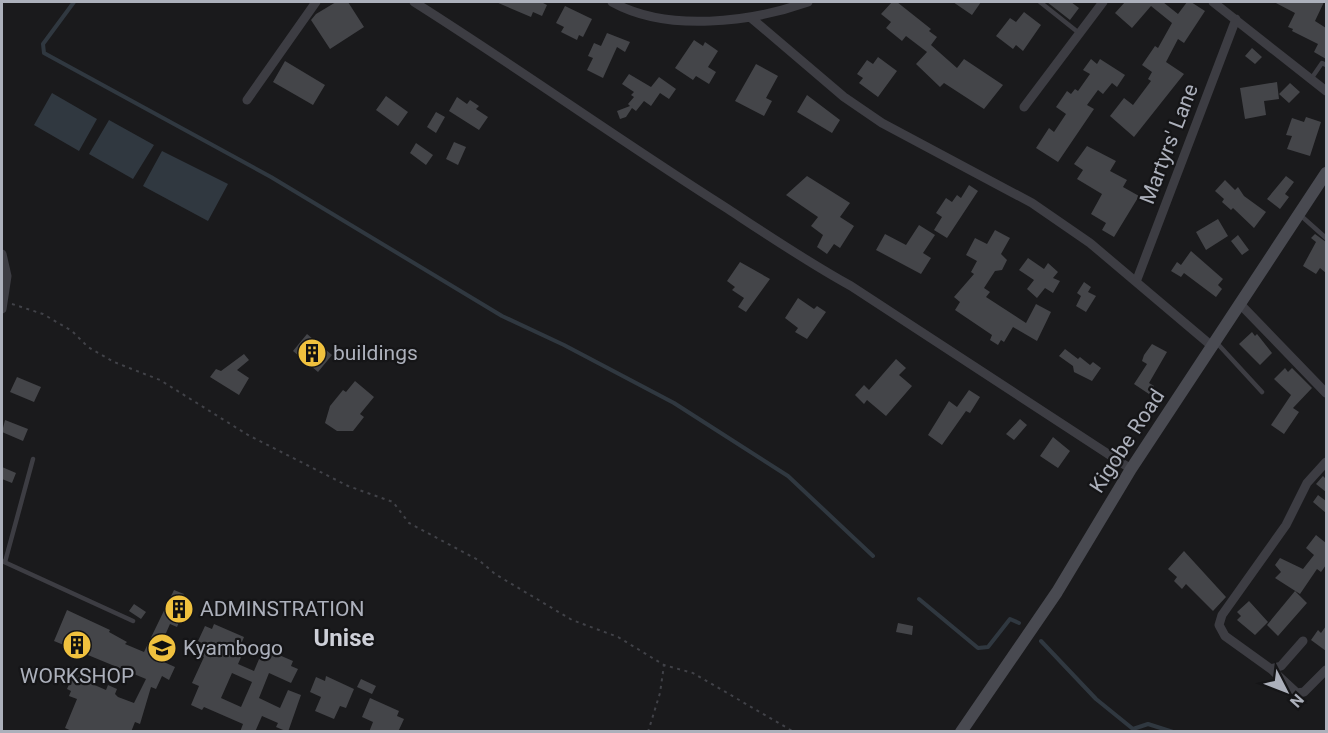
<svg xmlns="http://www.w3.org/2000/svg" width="1328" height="733" font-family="Roboto,sans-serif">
<rect width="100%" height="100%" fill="#1a1a1c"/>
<path fill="#303840" d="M 52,93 L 97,119 L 79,151 L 34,125 Z
M 109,120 L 154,145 L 133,179 L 89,154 Z
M 162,151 L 228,184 L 208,221 L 143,186 Z"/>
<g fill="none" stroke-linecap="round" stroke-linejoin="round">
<path stroke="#303840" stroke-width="4" d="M 74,2 L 43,44 L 44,53 L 271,177 L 502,316 L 564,345 L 674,403 L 788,476 L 873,556
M 919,599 L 978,648 L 988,647 L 1010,619 L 1019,623
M 1041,641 L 1096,699 L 1133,729 L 1148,724 L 1173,732"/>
</g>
<path fill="#444549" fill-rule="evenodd" d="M 336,2 L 348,2 L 364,27 L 330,49 L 311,20 L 316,14 Z
M 496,2 L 541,2 L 547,5 L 542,16 L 533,12 L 531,17 Z
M 892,2 L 897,2 L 931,29 L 929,31 L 937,37 L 931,45 L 957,68 L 964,59 L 1003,85 L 984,109 L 944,83 L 940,87 L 916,64 L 927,52 L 906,36 L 902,41 L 886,28 L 891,22 L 881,14 Z
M 953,2 L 981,2 L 972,15 Z
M 1047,2 L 1071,2 L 1079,8 L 1070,20 Z
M 1125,2 L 1163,2 L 1178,14 L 1187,2 L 1191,2 L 1205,11 L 1184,43 L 1178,39 L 1166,62 L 1184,74 L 1134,137 L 1110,116 L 1124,98 L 1133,105 L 1151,81 L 1148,79 L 1152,72 L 1142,65 L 1155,46 L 1158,48 L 1172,23 L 1151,6 L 1132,28 L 1115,13 Z
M 1274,2 L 1324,2 L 1315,21 L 1326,28 L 1326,59 L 1314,52 L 1318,44 L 1292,31 L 1293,29 L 1288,27 L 1295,13 Z
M 565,6 L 592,19 L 583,37 L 579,35 L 577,40 L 561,32 L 564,27 L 556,23 Z
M 1024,12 L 1041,25 L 1023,51 L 1016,45 L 1013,49 L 996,36 L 1010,18 L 1016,22 Z
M 607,33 L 630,42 L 625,52 L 617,47 L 603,78 L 587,70 L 593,58 L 588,56 L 594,43 L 601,46 Z
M 694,40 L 703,46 L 705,42 L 718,51 L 708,67 L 716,72 L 709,84 L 696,76 L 693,80 L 675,68 Z
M 1252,48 L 1262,57 L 1255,64 L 1245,56 Z
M 878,57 L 897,71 L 878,97 L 859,83 L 863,78 L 857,74 L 867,60 L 873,64 Z
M 1091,59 L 1097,64 L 1100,59 L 1125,75 L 1117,87 L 1112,83 L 1103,94 L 1098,90 L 1087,105 L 1094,109 L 1058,162 L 1036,148 L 1049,128 L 1054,132 L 1066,114 L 1056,107 L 1067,91 L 1071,94 L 1075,89 L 1078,91 L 1090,74 L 1083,70 Z
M 285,61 L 325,85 L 313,105 L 273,82 Z
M 756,64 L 778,76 L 766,98 L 772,101 L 764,116 L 735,101 Z
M 629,74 L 651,87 L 659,77 L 676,89 L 669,99 L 660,93 L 651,106 L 644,101 L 636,111 L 632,108 L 626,117 L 620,119 L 617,111 L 630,106 L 628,104 L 634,97 L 631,95 L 634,92 L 622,84 Z
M 1277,82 L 1279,99 L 1264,101 L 1266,115 L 1245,119 L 1240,88 Z
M 1290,83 L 1300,92 L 1289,103 L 1279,94 Z
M 807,95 L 840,120 L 832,133 L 797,112 Z
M 386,96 L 408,112 L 398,126 L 376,110 Z
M 457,97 L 467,104 L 470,100 L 479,106 L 476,109 L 488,117 L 479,130 L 449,111 Z
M 436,112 L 445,117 L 436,133 L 427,127 Z
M 1306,117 L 1321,122 L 1310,156 L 1287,149 L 1292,136 L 1286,135 L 1292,118 L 1304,122 Z
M 454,142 L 466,147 L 458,165 L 446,159 Z
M 416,143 L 433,155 L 426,165 L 410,153 Z
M 1087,146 L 1116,161 L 1110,171 L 1127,180 L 1123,187 L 1139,196 L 1114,237 L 1102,230 L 1106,223 L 1091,214 L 1102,194 L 1077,179 L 1083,170 L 1074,164 Z
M 807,176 L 850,203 L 840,217 L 854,226 L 840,248 L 834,244 L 827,254 L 817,247 L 823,235 L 811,226 L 818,217 L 786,195 Z
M 1286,176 L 1294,182 L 1285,194 L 1289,197 L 1280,209 L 1267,199 Z
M 1225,180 L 1235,190 L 1238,187 L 1244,196 L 1266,212 L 1254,228 L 1233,208 L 1231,210 L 1222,202 L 1224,199 L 1215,191 Z
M 969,185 L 978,191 L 947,238 L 934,230 L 942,217 L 936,213 L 946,198 L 952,202 L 957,195 L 961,198 Z
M 1218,219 L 1228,236 L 1206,250 L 1196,232 Z
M 919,225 L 935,235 L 923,253 L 931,258 L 921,274 L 876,250 L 885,234 L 906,245 Z
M 995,230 L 1010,238 L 1001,254 L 1007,260 L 1002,270 L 995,271 L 984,288 L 990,292 L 986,297 L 1026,323 L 1036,304 L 1051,312 L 1037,341 L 1013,327 L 1004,342 L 1001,340 L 998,345 L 990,340 L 992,335 L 955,310 L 960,302 L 954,297 L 974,274 L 971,272 L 977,261 L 966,255 L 975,238 L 987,244 Z
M 1315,234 L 1326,242 L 1326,273 L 1320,268 L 1316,274 L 1303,266 L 1316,242 L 1311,238 Z
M 1238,235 L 1249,250 L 1242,255 L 1231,241 Z
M 1191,251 L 1223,279 L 1218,285 L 1222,289 L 1216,297 L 1184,273 L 1181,277 L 1171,271 L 1177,262 L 1181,265 Z
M 1028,258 L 1044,269 L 1048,263 L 1058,272 L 1053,278 L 1060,281 L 1053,293 L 1045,288 L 1037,298 L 1027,289 L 1034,280 L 1019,270 Z
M 740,262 L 770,279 L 746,312 L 738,307 L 744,298 L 732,290 L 735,287 L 727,281 Z
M 1084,282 L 1091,287 L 1088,292 L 1096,296 L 1086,312 L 1076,306 L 1081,296 L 1077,293 Z
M 798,298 L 814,309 L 817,306 L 826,312 L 807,339 L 795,332 L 798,328 L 785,318 Z
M 1252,332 L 1255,336 L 1257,334 L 1272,353 L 1260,365 L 1239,344 Z
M 307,334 L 332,355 L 318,372 L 293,351 Z
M 1152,344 L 1167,352 L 1149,383 L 1154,386 L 1149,394 L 1134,384 L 1147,364 L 1142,361 L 1144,355 Z
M 1065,349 L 1078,359 L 1080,357 L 1090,365 L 1093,362 L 1101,368 L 1092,381 L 1074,372 L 1073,366 L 1059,356 Z
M 244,354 L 249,360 L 237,370 L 249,378 L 239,395 L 210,377 L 216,369 L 221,371 Z
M 896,359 L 906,368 L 899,375 L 912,386 L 886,416 L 867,400 L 864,404 L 855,395 L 864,385 L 869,390 Z
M 1285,368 L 1288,372 L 1292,368 L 1312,388 L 1293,408 L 1299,412 L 1284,434 L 1271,425 L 1291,395 L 1274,379 Z
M 17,377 L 41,387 L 34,402 L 10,392 Z
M 355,381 L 374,397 L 360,414 L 364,417 L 353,431 L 337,431 L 325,423 L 330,406 L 343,390 L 346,392 Z
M 969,390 L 980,397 L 970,413 L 966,411 L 942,445 L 928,435 L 949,401 L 957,407 Z
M 1020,419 L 1027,425 L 1014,440 L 1006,434 Z
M 5,420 L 28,429 L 23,441 L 2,432 Z
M 1053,437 L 1070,451 L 1058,468 L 1040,456 Z
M 2,467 L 16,473 L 12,483 L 2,479 Z
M 1323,476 L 1326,479 L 1326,492 L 1316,484 Z
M 1318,495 L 1326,501 L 1326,513 L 1313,502 Z
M 1316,535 L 1326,543 L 1326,565 L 1321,572 L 1317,569 L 1300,594 L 1275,578 L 1281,572 L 1275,565 L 1280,558 L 1303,569 L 1314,555 L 1306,548 Z
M 1184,551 L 1226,597 L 1213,611 L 1186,584 L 1182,589 L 1174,581 L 1177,577 L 1168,569 Z
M 174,590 L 184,594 L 181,600 L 187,603 L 177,627 L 170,624 L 155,658 L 175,667 L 169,680 L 162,676 L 156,689 L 151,687 L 140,724 L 135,722 L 131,732 L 74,732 L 65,728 L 77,699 L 69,696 L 71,691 L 67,689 L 73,675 L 78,677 L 80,672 L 89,675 L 87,681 L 90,683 L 106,690 L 108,685 L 117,689 L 115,694 L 118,697 L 134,703 L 146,679 L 54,641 L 67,610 L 110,630 L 109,632 L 127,642 L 125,644 L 144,652 Z
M 1295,591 L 1307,603 L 1278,636 L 1267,625 Z
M 1249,601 L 1268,622 L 1255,635 L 1237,620 L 1241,616 L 1237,612 Z
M 134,604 L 146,612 L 141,619 L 129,611 Z
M 898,623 L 913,626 L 912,635 L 896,632 Z
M 214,624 L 244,637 L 242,642 L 247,644 L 238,664 L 254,671 L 262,652 L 270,656 L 272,652 L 293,661 L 291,666 L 298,669 L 291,683 L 269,673 L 259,698 L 280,708 L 288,690 L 301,695 L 288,732 L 276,727 L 278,723 L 262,716 L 255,732 L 240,732 L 243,724 L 204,707 L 202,710 L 191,705 L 199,686 L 192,683 L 204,657 L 198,654 L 204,644 L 198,641 L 205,626 L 212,629 ZM 232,673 L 252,682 L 241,707 L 221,698 Z
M 1326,626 L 1326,651 L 1311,640 L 1318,630 L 1321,633 Z
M 326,676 L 354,689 L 346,708 L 340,706 L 334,719 L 315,711 L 321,697 L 310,692 L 316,677 L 325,681 Z
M 361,679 L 376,686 L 372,694 L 357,687 Z
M 370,698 L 399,711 L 397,716 L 404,719 L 398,732 L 369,732 L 373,722 L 362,717 Z"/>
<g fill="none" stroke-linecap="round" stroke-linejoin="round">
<path stroke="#414248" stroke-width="2" stroke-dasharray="3 4.5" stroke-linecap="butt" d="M 12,304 L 43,314 L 72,331 L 88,347 L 114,362 L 160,380 L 248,435 L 348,486 L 393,502 L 409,523 L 480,561 L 495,574 L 572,620 L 618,637 L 664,665 L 693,673 L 794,732
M 648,732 L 660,693 L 664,665"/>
<path stroke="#3d3d43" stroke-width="4.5" d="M 1040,2 L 1079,33
M 1311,79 L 1322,63 L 1326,65
M 1299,214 L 1326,238
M 1216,342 L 1262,392
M 2,561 L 133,621
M 5,562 L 33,459"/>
<path stroke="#3d3d43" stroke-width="9" d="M 414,2 C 520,69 622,142 728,209 C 769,236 809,263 851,286 L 1131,469
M 612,2 C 668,33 751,22 808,2
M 1213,2 L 1326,91
M 750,17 L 844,97 L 882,123 L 1032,203 L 1090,243 L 1213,347
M 247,100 L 316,2
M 1024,107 L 1103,2
M 2,254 L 7,276 L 2,309
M 1136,282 L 1236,19
M 1241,305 L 1326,393
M 1303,641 L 1281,666 L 1271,669 L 1225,636 L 1219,625 L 1222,615 L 1286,525 L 1307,483 L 1326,462
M 1271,669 L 1297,693 L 1304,692 L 1326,670"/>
<path stroke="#494a51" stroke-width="12" d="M 961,732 L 1057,592 L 1131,469 L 1326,173"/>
</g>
<defs>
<g id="building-disc" transform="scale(1.5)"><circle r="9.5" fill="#f0c13e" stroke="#151517"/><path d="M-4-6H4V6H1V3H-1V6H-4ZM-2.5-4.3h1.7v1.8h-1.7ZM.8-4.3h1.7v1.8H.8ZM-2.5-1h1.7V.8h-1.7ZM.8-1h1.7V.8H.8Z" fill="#111"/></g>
<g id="school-disc" transform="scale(1.5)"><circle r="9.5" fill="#f0c13e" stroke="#151517"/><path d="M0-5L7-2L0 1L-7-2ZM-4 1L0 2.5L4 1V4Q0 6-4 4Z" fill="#111"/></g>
</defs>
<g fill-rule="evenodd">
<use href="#building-disc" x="312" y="353"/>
<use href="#building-disc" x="179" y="609"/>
<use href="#building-disc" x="77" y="645"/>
<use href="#school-disc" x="162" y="648"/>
</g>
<g text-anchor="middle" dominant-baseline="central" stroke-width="4.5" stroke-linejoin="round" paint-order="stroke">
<g font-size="21" fill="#acb0bb" stroke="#151517">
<text transform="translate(1169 144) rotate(-69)">Martyrs' Lane</text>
<text transform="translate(1127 441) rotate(-57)">Kigobe Road</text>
</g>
<g font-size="21" fill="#acb0bb" stroke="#151517" text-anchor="start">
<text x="333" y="353">buildings</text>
<text x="200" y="609">ADMINSTRATION</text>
<text x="183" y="648">Kyambogo</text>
<text x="77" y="676" text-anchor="middle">WORKSHOP</text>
</g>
<g font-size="24" font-weight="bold" fill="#cdcfd7" stroke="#151517">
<text x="344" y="638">Unise</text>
</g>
</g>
<rect width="1328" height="733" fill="none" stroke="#acb0bb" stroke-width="6"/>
<g transform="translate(1286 691) rotate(132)" stroke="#151517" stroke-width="4.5" paint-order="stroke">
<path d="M0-4.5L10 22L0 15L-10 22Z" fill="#acb0bb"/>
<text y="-9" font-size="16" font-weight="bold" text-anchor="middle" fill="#acb0bb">N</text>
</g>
</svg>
